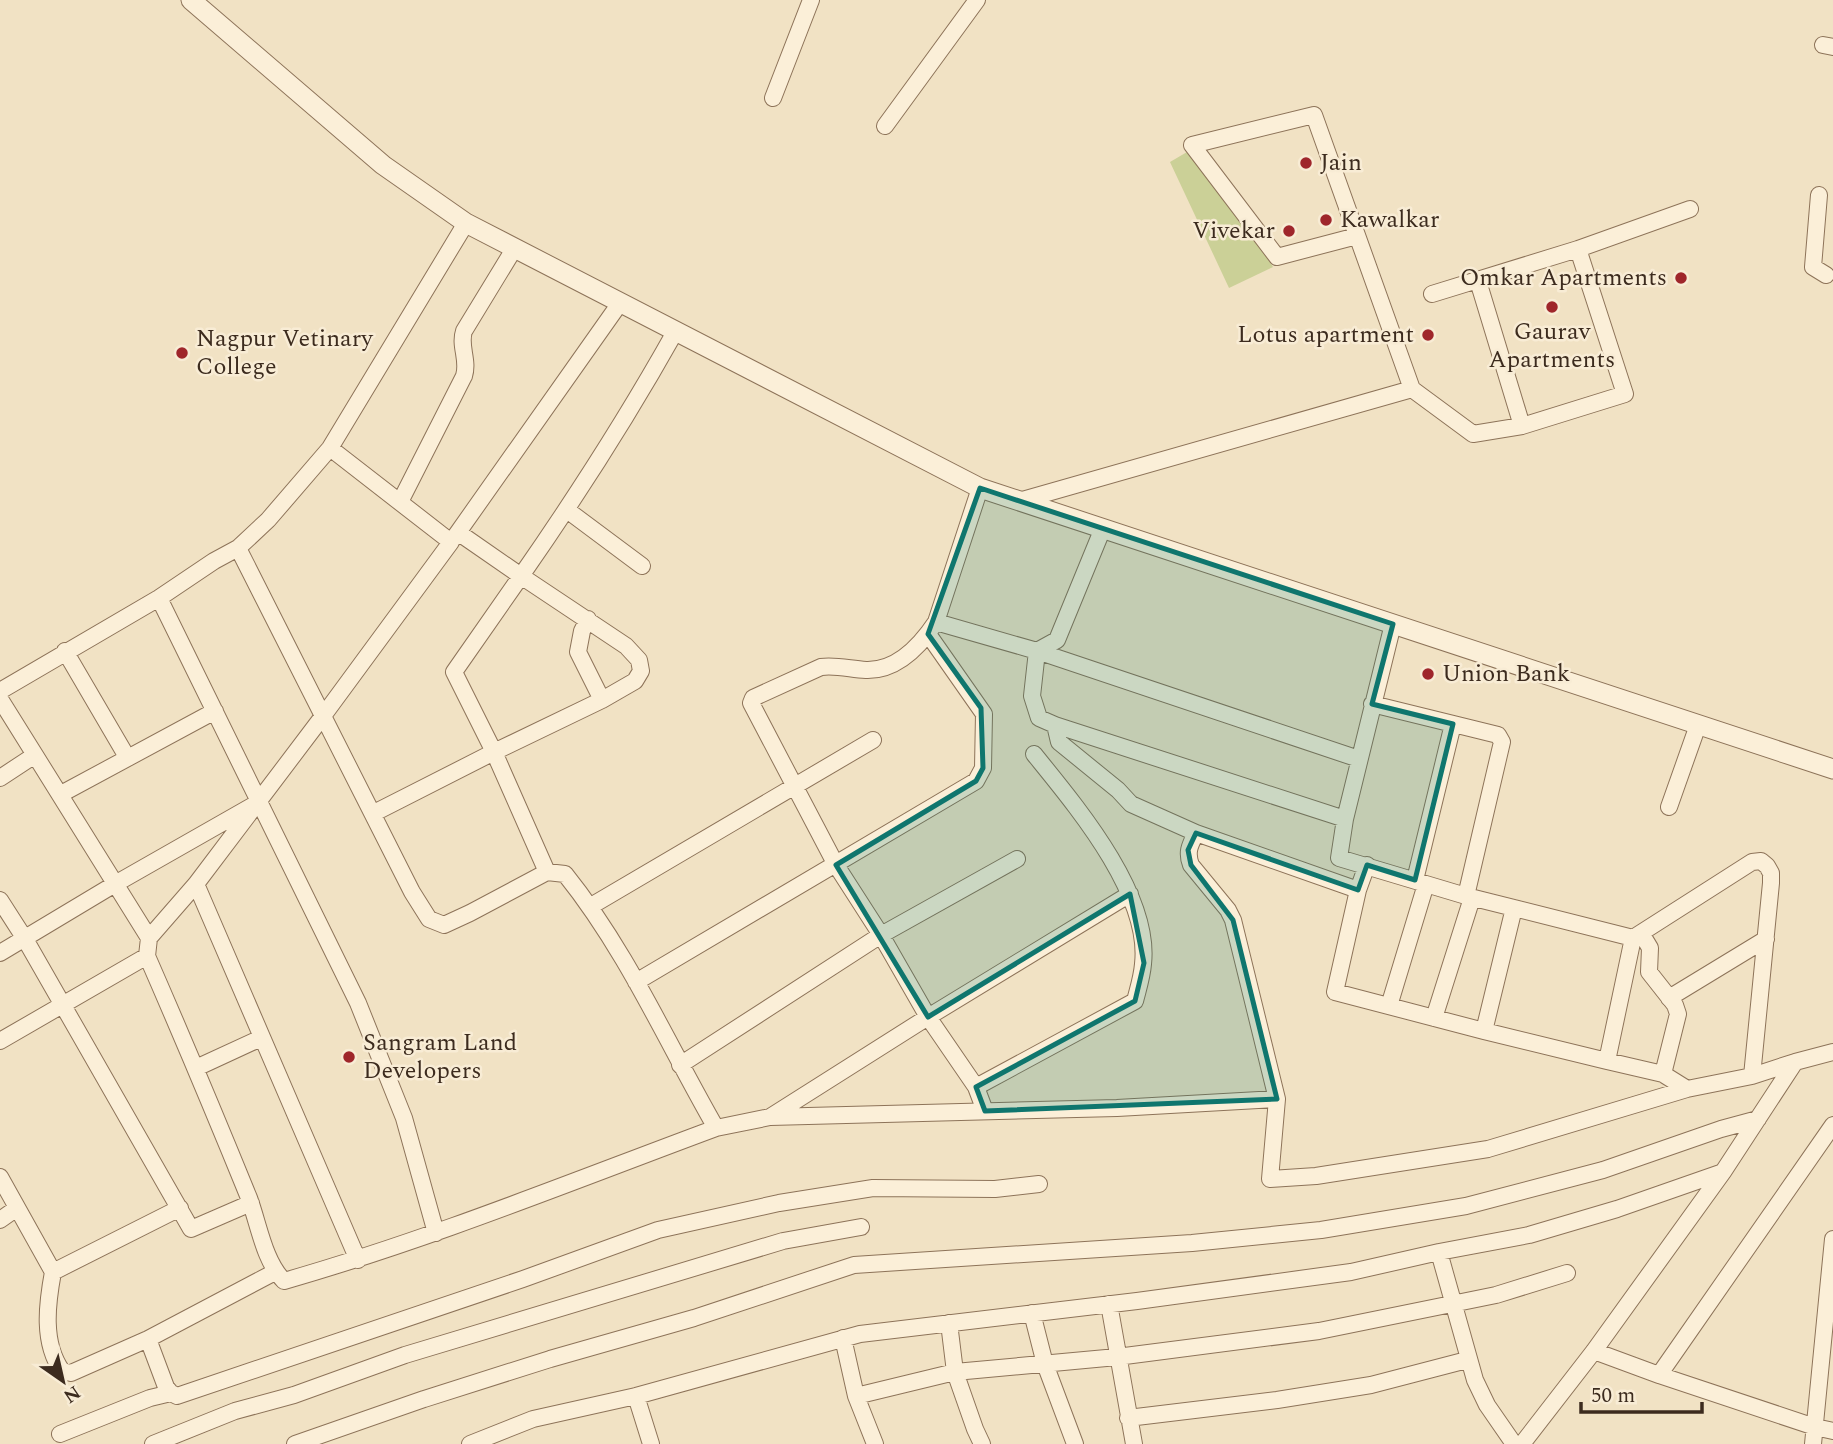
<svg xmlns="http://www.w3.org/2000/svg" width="1833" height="1444" font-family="Spectral,serif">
<rect width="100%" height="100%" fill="#f1e2c4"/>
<path fill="#cbd097" d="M 1187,152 L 1268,259 L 1273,267 L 1229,288 L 1170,162 Z"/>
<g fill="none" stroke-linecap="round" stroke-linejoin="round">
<g stroke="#8d7359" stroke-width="18">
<path id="minor" d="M 1823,45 L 1833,47
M 773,98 L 811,0
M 885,126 L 977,0
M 1819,195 L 1813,267 L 1826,275
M 1578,249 L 1690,209
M 1478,281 L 1522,426
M 1412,389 L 1473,434 L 1522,426 L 1625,394 L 1578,249 L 1432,294
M 330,448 L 451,542 L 323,716 L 412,892 L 429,919 L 444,925 L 470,913 L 547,872 L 565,874 C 627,951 667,1043 716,1128 L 770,1117 L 1117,1108 L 1277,1099 L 1270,1179 L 1316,1176 L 1488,1149 L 1687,1089 L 1752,1076 L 1795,1062
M 980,488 L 936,622 L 1037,651 L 1032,696 L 1039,718 L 1055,725 L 1059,742 L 1118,790 L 1131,804 L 1196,833 L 1358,890
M 1019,501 L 1412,389 L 1314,115 L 1192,145 L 1277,257 L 1357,236
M 400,502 L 464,376 C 469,360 459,346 464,331 L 514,249
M 567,510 L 642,566
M 459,533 L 521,576 L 454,672 L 494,752 L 547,872
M 454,538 L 620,303
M 159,598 L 358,1003 L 404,1118 L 436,1233
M 588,619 L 582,631 L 578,652 L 602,700
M 936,622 C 920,646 896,671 866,670 C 850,669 836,665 821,667 L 753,698 L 751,703 L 836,865 L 881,935 L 928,1017 L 976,1087 L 985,1111
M 1393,624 L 1345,819 L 1339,858 L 1466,896 L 1633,938 L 1607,1061 L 1663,1074 L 1687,1089
M 65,651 L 127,757
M 1037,651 L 1359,759
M 1037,651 L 1057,640 L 1103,528
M 0,691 L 159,598 L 214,561 L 238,548 L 268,520 L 330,448 L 466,223
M 0,699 L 35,755
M 1372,704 L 1498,735 L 1502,742 L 1466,896
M 1055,725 L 1345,819
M 0,778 L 35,755 L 149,938 L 147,956 C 182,1036 216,1117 249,1198 C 259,1225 264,1261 284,1281 C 431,1239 573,1181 716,1128
M 61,794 L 215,711
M 1669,807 L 1698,725
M 374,813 L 494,752 L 602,700 L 635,681 L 641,671 L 639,660 L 626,646 L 521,576 C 576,497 628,416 675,332
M 1196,833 C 1190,845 1186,852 1191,865 L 1228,910 L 1233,920 L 1277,1099
M 1367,865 L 1358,890 L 1335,992 L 1484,1031 L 1607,1061
M 1415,880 L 1453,724
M 196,884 L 358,1260
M 0,900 L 25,939 L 191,1229 L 251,1203
M 591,906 L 873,740
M 1641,933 L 1650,948 L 1649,972 L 1675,1005 L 1678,1014 L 1663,1074
M 149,938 L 196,884 L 323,716 L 238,548
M 1633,938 L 1752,862 L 1761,861 L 1767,866 L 1771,873 L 1771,883 L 1752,1076
M 0,953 L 115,884 L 252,806
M 636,982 L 976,781 L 983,768 L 984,714 L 928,634
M 1669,998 L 1766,939
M 1389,1006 L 1426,884
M 1434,1018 L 1472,898
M 1484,1031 L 1514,908
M 0,1041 L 147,956
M 680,1065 L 881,935 L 1017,859
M 196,1068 L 261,1038
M 976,1087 L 1135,1001 C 1138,989 1142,977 1143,964 C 1151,894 1076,806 1034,754
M 770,1117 L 928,1017 L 1130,894
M 1833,1125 L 1659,1375 L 1815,1427 L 1833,1431
M 0,1177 L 53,1272 L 180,1208
M 0,1220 L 17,1208
M 1439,1252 L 1475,1380 L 1487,1405 L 1514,1444
M 53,1272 C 47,1304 42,1343 62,1371 L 71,1373 L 148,1339 L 275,1272
M 1109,1304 L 1134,1444
M 1032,1313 L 1045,1364 L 1075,1444
M 949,1323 L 955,1372 L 975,1429 L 982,1444
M 843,1338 L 856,1396 L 955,1372 L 1117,1357 L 1319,1331 L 1496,1295 L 1567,1273
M 148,1339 L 166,1387 L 171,1393 L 177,1396 L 523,1279 L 658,1230 L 779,1203 L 873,1188 L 995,1189 L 1039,1184
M 1594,1351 L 1659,1375
M 636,1396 L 651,1444
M 856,1396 L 875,1444
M 1128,1418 L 1277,1400 L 1371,1385 L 1467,1360
M 60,1434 L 150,1398 L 171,1393
M 153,1444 L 235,1411 L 294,1395 L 405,1355 L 783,1241 L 861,1227
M 295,1444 L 424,1399 L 550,1359 L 694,1318 L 854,1265 L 1192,1243 L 1321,1230 L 1466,1206 L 1603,1170 L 1721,1129 L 1758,1119
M 470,1444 L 533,1419 L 636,1396 L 860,1334 L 1137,1301 L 1351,1272 L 1439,1252 L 1529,1235 L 1617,1209 L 1723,1172 L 1795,1062 L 1833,1052
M 1522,1444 L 1594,1351 L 1723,1172
M 1813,1444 L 1833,1239"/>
</g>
<g stroke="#8d7359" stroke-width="21">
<path id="tertiary" d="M 191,0 L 383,165 L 466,223 L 980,488 L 1833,769"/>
</g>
<use href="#minor" stroke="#fbefd8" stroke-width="16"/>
<use href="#tertiary" stroke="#fbefd8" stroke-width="19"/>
</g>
<path fill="#0f766e" fill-opacity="0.2" stroke="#0f766e" stroke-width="5" stroke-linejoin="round" d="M 980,488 L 1393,624 L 1372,704 L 1453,724 L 1415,880 L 1367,865 L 1358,890 L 1196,833 L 1188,850 L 1191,865 L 1233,920 L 1277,1099 L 985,1111 L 976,1087 L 1135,1001 L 1144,963 L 1130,894 L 928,1017 L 836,865 L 976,781 L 983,768 L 981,708 L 928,634 Z"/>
<g fill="#9f262b" stroke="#f8ecd5" stroke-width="2.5">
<circle cx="1306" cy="163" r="7"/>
<circle cx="1326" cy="220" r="7"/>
<circle cx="1289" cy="231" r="7"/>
<circle cx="1681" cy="278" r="7"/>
<circle cx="1552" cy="307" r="7"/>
<circle cx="1428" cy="335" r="7"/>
<circle cx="182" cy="353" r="7"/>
<circle cx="1428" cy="674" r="7"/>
<circle cx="349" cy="1057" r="7"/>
</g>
<g text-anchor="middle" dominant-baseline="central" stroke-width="5" stroke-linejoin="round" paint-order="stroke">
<g font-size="24" fill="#3c2b1e" stroke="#f8ecd5" text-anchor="start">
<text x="1320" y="163">Jain</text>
<text x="1340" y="220">Kawalkar</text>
<text x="1275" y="231" text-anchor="end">Vivekar</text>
<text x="1667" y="278" text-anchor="end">Omkar Apartments</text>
<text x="1552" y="332" text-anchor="middle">Gaurav<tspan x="1552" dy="28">Apartments</tspan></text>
<text x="1414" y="335" text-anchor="end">Lotus apartment</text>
<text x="196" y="339">Nagpur Vetinary<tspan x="196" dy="28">College</tspan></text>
<text x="1442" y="674">Union Bank</text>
<text x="363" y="1043">Sangram Land<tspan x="363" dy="28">Developers</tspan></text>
</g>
</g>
<g transform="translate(63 1381) rotate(146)" stroke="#f8ecd5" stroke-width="5" paint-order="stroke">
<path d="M0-5L12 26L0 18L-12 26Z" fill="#3c2b1e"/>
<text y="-10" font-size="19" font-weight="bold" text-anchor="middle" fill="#3c2b1e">N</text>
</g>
<path d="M1581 1402v10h121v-10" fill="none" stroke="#3c2b1e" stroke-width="3.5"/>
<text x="1591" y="1402" font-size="21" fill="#3c2b1e" stroke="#f8ecd5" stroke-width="5" paint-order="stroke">50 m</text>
</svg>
